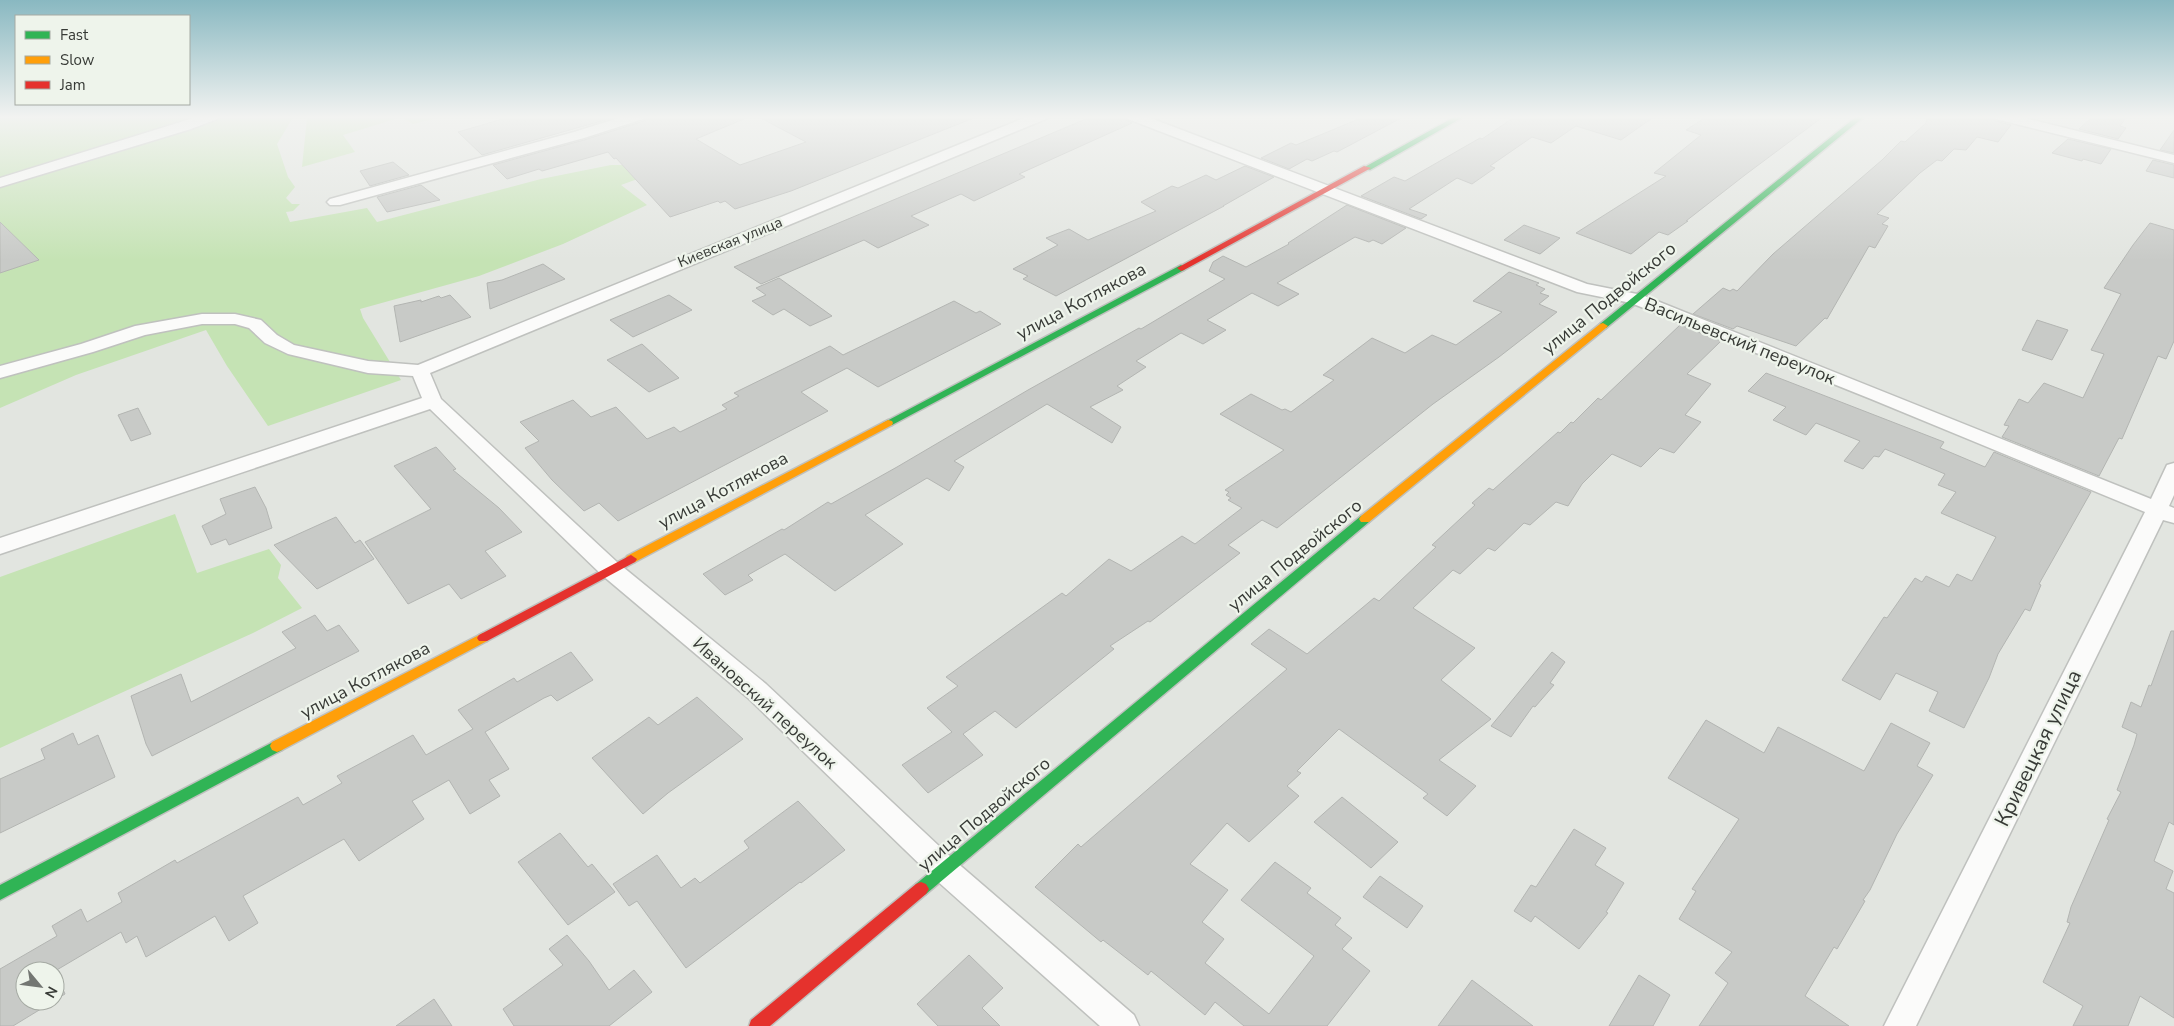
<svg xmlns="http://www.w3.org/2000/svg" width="2174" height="1026" font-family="'Nunito Sans',sans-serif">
<rect width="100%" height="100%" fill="#e2e5e0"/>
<path fill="#c5e3b4" d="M 0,116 L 294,116 L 277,144 L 288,177 L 295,187 L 286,198 L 292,204 L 300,204 L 293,211 L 286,212 L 290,222 L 367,208 L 377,222 L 541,179 L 611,165 L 632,165 L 643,177 L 621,185 L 647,205 L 563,244 L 479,276 L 360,309 L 363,318 L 401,380 L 268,426 L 227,366 L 206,330 L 76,375 L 0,408 Z
M 315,116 L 445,116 L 413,124 L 402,117 L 343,135 L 355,152 L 302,167 L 307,118 Z
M 175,514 L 197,573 L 269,549 L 281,565 L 278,578 L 302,608 L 253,633 L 0,748 L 0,577 Z"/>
<path fill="#c8cac7" stroke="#b3b5b2" d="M 513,116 L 619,116 L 482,155 L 458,132 Z
M 647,116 L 751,116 L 696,139 L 740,165 L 806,142 L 757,116 L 976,117 L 791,191 L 735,209 L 725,201 L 720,203 L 718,201 L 670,217 L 616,158 L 614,159 L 608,152 L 542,171 L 539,169 L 507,179 L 493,165 L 584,140 L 644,121 Z
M 1093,116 L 1124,116 L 1126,120 L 1132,123 L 1019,174 L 1025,177 L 974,201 L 961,194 L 911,216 L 929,225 L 878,248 L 864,240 L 761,284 L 734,267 Z
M 1366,116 L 1405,116 L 1337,152 L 1334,151 L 1312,161 L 1307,159 L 1289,169 L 1261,158 L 1291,143 L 1296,145 Z
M 1516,116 L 1655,116 L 1621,140 L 1576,126 L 1551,143 L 1532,137 L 1490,166 L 1495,168 L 1472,184 L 1457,178 L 1409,209 L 1427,215 L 1421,219 L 1361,196 L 1394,177 L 1405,181 L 1480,138 L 1482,139 Z
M 1708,116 L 1824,116 L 1745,175 L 1686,221 L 1688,221 L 1668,235 L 1659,232 L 1631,254 L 1576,233 L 1666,176 L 1654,173 L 1701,135 L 1686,130 Z
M 1927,116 L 1992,116 L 1996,121 L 2011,125 L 1998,142 L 1977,137 L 1966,150 L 1954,149 L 1942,161 L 1937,160 L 1920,173 L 1877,214 L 1889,218 L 1882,224 L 1888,226 L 1875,248 L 1869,246 L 1827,319 L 1825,318 L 1796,346 L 1737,326 L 1733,329 L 1693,314 L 1723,288 L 1730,291 L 1733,289 L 1737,291 L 1773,254 L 1882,160 L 1901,141 L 1905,142 L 1926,123 Z
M 2093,116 L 2127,116 L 2120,126 L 2126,128 L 2118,139 L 2079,129 Z
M 2174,130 L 2174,153 L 2160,150 Z
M 2068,139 L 2111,149 L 2101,164 L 2083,159 L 2082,161 L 2052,153 Z
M 2153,160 L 2174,165 L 2174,178 L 2146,171 Z
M 393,162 L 409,175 L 370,186 L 360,171 Z
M 1245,166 L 1274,177 L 1223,206 L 1224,206 L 1056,296 L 1023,279 L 1028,276 L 1013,269 L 1058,245 L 1046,238 L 1069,229 L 1088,240 L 1156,211 L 1141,202 L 1172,186 L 1178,188 L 1206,175 L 1216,180 Z
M 421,185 L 440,200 L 387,212 L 377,197 Z
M 1347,205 L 1406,228 L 1382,244 L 1373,240 L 1369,242 L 1355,237 L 1277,283 L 1299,294 L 1278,306 L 1252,293 L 1207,320 L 1226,330 L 1203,344 L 1181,333 L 1136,361 L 1146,367 L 1117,386 L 1123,390 L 1090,407 L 1121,427 L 1112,443 L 1047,404 L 954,461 L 964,467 L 949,491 L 927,478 L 865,515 L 903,544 L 835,591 L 785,554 L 748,575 L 753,580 L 725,595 L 703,574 L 782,529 L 784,530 L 828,502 L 831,504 L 897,467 L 1028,390 L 1139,328 L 1141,329 L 1225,279 L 1209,271 L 1213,262 L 1223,256 L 1246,267 L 1289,244 L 1288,243 Z
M 0,222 L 39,260 L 0,273 Z
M 2150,223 L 2174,230 L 2174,341 L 2166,359 L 2158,356 L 2122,439 L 2119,438 L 2099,476 L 2002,437 L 2009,426 L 2004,425 L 2019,399 L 2028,403 L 2044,383 L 2083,398 L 2104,354 L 2091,350 L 2121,294 L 2104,288 L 2133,245 Z
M 1524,225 L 1560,238 L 1540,254 L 1504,240 Z
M 543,264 L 565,279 L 490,309 L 487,283 L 502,280 Z
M 1509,272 L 1539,283 L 1536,285 L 1545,289 L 1540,293 L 1549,296 L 1539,304 L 1557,312 L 1499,357 L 1433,404 L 1277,528 L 1262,520 L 1228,545 L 1240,553 L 1150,622 L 1148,621 L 1110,646 L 1114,649 L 1016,728 L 995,711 L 963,734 L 983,755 L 928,793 L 902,765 L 952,732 L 927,708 L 958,686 L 946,677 L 1062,593 L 1066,596 L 1109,559 L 1131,571 L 1182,536 L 1195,544 L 1242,508 L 1228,500 L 1231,498 L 1226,495 L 1229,492 L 1225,490 L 1284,450 L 1220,414 L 1251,394 L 1282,410 L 1285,409 L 1291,412 L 1334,380 L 1323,375 L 1372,338 L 1405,353 L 1432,335 L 1456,345 L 1502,312 L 1473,301 Z
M 779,278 L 832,316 L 810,326 L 784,309 L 773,315 L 752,301 L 766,295 L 756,288 Z
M 450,295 L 471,317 L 400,342 L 394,306 L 421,300 L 421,302 L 439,296 L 441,298 Z
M 669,295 L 692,310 L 633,337 L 610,320 Z
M 954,301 L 976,313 L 980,311 L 1001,324 L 878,387 L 847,368 L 801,392 L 828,411 L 618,521 L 599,503 L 584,511 L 552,480 L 525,448 L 539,441 L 520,422 L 573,400 L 591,417 L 616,407 L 647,439 L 674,427 L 680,432 L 727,409 L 722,405 L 739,396 L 734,393 L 830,346 L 843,355 Z
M 2037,320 L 2068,330 L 2052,360 L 2022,350 Z
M 1680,325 L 1721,341 L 1687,374 L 1711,384 L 1685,415 L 1701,422 L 1674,453 L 1660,448 L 1641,467 L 1612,454 L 1582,484 L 1568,506 L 1556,502 L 1530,525 L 1524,523 L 1495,551 L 1488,548 L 1460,574 L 1453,570 L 1413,608 L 1475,648 L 1441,680 L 1491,719 L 1439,760 L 1476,786 L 1447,816 L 1423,798 L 1428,794 L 1339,729 L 1297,771 L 1301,773 L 1287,786 L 1299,796 L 1249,842 L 1227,823 L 1190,864 L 1228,890 L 1202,922 L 1224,939 L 1205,963 L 1269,1014 L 1314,956 L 1241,900 L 1275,862 L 1311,888 L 1307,893 L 1341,918 L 1335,925 L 1352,938 L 1342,949 L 1370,971 L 1327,1026 L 1244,1026 L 1215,1002 L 1205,1015 L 1151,971 L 1148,975 L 1103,940 L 1101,942 L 1035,887 L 1078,844 L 1081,847 L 1287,669 L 1251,644 L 1269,629 L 1307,654 L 1374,598 L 1379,601 L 1436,547 L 1432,545 L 1475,505 L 1472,503 L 1489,488 L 1493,490 L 1558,432 L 1560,433 L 1571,422 L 1573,423 L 1598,398 L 1601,400 Z
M 642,344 L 667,367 L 679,378 L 649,392 L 607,360 Z
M 1766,373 L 1944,442 L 1940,448 L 1985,467 L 1994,452 L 2091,492 L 2039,584 L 2041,585 L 2030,611 L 2025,609 L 1998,654 L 1989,678 L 1964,728 L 1929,711 L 1938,692 L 1896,673 L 1880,700 L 1842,680 L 1884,617 L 1887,618 L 1915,578 L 1922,582 L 1926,576 L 1949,587 L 1957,574 L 1972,581 L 1996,537 L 1941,513 L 1956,492 L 1938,485 L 1945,474 L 1885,449 L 1879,457 L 1874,456 L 1863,469 L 1844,461 L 1860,441 L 1816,423 L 1806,435 L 1773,420 L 1786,407 L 1748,391 Z
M 138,408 L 151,434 L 131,441 L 118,415 Z
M 436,447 L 456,469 L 453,470 L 499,508 L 522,532 L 485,551 L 506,576 L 461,599 L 449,584 L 408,604 L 365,542 L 431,509 L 394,466 Z
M 255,487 L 266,508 L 272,528 L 229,545 L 226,539 L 211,545 L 202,526 L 226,514 L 220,499 Z
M 336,517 L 355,543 L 360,540 L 374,559 L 317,589 L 274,545 Z
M 315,615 L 327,631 L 339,625 L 359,651 L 152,756 L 146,744 L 131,696 L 181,674 L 191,702 L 296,648 L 282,632 Z
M 2171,631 L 2174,631 L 2174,825 L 2169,822 L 2154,861 L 2173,871 L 2166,889 L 2174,893 L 2174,1018 L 2140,996 L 2128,1026 L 2073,1026 L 2083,1006 L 2043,982 L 2070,923 L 2067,922 L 2071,907 L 2109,820 L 2107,819 L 2121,792 L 2117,790 L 2134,745 L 2137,734 L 2122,727 L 2131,702 L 2141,707 L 2149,685 L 2151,686 Z
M 571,652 L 593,680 L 557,701 L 551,695 L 544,698 L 485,732 L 509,769 L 489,780 L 500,796 L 470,814 L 449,780 L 412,801 L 424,819 L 359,861 L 344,839 L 243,896 L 258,923 L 229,941 L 215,916 L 146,957 L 137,936 L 126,943 L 121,932 L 55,971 L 25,971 L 25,1001 L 54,1001 L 13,1026 L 0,1026 L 0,969 L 57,936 L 52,926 L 81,909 L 87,922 L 122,902 L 118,893 L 175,860 L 177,863 L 298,797 L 303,805 L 342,783 L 337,776 L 413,735 L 426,755 L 473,729 L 458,710 L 514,678 L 517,682 Z
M 1552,652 L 1565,662 L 1550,683 L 1554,685 L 1535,707 L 1533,706 L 1511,737 L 1491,726 Z
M 697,697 L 743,739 L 668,793 L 643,814 L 592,758 L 649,717 L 658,725 Z
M 1706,720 L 1764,753 L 1778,727 L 1864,771 L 1891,723 L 1930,743 L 1917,766 L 1933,775 L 1897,834 L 1870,890 L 1863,900 L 1865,901 L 1837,949 L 1834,947 L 1805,996 L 1849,1026 L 1699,1026 L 1728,983 L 1715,973 L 1732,952 L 1679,919 L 1696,891 L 1692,889 L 1739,819 L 1668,778 Z
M 73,733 L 78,745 L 98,735 L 115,777 L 0,833 L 0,779 L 45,759 L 41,749 Z
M 1342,797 L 1398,842 L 1371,868 L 1314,822 Z
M 798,801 L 845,850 L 801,883 L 800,882 L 686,968 L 637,901 L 629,906 L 613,884 L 657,855 L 681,888 L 695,878 L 700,883 L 749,848 L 744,841 Z
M 1574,829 L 1606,848 L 1595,865 L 1624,883 L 1606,912 L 1608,913 L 1579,949 L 1535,916 L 1531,922 L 1514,911 L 1531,885 L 1536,887 Z
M 560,833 L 588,867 L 592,864 L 615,892 L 568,925 L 518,862 Z
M 1380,876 L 1423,906 L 1407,928 L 1363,897 Z
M 567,935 L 589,961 L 609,990 L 634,970 L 652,992 L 609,1026 L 514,1026 L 503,1009 L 563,965 L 549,949 Z
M 969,955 L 1003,988 L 982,1008 L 1000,1026 L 938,1026 L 917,1004 Z
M 55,971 L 65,994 L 55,1000 Z
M 1639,975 L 1670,995 L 1653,1026 L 1609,1026 Z
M 1472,980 L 1533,1026 L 1438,1026 Z
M 434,999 L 452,1026 L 396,1026 Z"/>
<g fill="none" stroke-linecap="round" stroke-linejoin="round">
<g stroke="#bfc1be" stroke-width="3">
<path id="street" d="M 200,116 L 219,116 L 217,119 L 191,129 L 0,187 L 0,178 Z
M 625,116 L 645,116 L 643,119 L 584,138 L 340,205 L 330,205 L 327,202 L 330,199 L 574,132 Z
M 1029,116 L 1048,116 L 1046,119 L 430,373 L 441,399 L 618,563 L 766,684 L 955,861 L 1134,1015 L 1139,1026 L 1100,1026 L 935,879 L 748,698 L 602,575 L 430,409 L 0,554 L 0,538 L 422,398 L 413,376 L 368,373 L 288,354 L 265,343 L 249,328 L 235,324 L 202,324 L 145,335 L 93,352 L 0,378 L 0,366 L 81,344 L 135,326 L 202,314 L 235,314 L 261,320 L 277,335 L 294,345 L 368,361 L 418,365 Z
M 1126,116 L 1145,116 L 1587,284 L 1642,295 L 2151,499 L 2167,465 L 2174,463 L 2174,495 L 2169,506 L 2174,508 L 2174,523 L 2163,520 L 1916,1026 L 1884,1026 L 2145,512 L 1871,399 L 1631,303 L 1577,292 L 1128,119 Z
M 1994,116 L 2017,116 L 2174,155 L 2174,163 L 1996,119 Z"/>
</g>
<g stroke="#bfc1be" stroke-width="3">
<path id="fast" d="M 1456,116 L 1465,116 L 1370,170 L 1363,168 Z
M 1857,116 L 1865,116 L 1606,328 L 1600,328 L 1600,324 Z
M 1181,265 L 1185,268 L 1184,270 L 892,425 L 884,425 L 883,423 Z
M 1365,515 L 1371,519 L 1369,522 L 926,894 L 921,896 L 916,894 L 913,889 L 916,884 L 1361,516 Z
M 277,740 L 282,742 L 284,746 L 282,750 L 0,900 L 0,885 Z"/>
</g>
<g stroke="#bfc1be" stroke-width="3">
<path id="slow" d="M 1603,323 L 1608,326 L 1606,328 L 1369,522 L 1361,522 L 1359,519 L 1361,516 L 1600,324 Z
M 888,420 L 892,421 L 893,423 L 892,425 L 635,562 L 631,563 L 625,559 L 627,556 Z
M 483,633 L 487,635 L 489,638 L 487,641 L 282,750 L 277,752 L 272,750 L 270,746 L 272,742 Z"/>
</g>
<g stroke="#bfc1be" stroke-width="3">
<path id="jam" d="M 1364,166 L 1371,168 L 1184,270 L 1181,271 L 1177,268 Z
M 631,555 L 637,559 L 635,562 L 487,641 L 479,641 L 477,638 L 479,635 Z
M 921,882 L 926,884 L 929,889 L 926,894 L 770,1026 L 749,1026 L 751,1020 L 916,884 Z"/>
</g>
<use href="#street" fill="#fbfbfa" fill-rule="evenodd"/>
<use href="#fast" fill="#30b455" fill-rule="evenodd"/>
<use href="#slow" fill="#ff9f0a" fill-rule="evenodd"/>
<use href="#jam" fill="#e5322d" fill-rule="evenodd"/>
</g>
<linearGradient id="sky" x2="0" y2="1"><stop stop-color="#89b8c1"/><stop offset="0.45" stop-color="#f2f3f1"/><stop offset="1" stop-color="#f2f3f1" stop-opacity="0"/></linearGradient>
<rect width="2174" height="260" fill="url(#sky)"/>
<g text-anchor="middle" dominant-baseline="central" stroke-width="4.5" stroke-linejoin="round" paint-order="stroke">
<g font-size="15" fill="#373a36" stroke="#eef4eb">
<text transform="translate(730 242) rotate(-22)">Киевская улица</text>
</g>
<g font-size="18" fill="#373a36" stroke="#eef4eb">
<text transform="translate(1609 298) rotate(-39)">улица Подвойского</text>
<text transform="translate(1081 301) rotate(-28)">улица Котлякова</text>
<text transform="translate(1740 341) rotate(22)">Васильевский переулок</text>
<text transform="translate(723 490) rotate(-28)">улица Котлякова</text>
<text transform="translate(1295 555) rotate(-39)">улица Подвойского</text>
<text transform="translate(365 680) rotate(-28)">улица Котлякова</text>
<text transform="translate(765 703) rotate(42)">Ивановский переулок</text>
<text transform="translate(984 814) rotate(-40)">улица Подвойского</text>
</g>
<g font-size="21" fill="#373a36" stroke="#eef4eb">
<text transform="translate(2038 748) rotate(-64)">Кривецкая улица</text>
</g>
</g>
<rect x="15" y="15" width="175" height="90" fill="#eef4eb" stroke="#a5aaa3"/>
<rect x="25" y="31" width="25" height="8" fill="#30b455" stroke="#a5aaa3"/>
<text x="60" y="40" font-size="15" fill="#373a36">Fast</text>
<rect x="25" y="56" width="25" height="8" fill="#ff9f0a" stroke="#a5aaa3"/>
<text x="60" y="65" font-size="15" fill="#373a36">Slow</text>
<rect x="25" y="81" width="25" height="8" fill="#e5322d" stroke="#a5aaa3"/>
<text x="60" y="90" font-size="15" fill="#373a36">Jam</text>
<g transform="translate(40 986) rotate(119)"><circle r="24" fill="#eef4eb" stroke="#a5aaa3"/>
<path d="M0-4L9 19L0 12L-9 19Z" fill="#737672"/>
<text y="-8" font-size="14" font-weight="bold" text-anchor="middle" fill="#373a36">N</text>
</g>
</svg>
